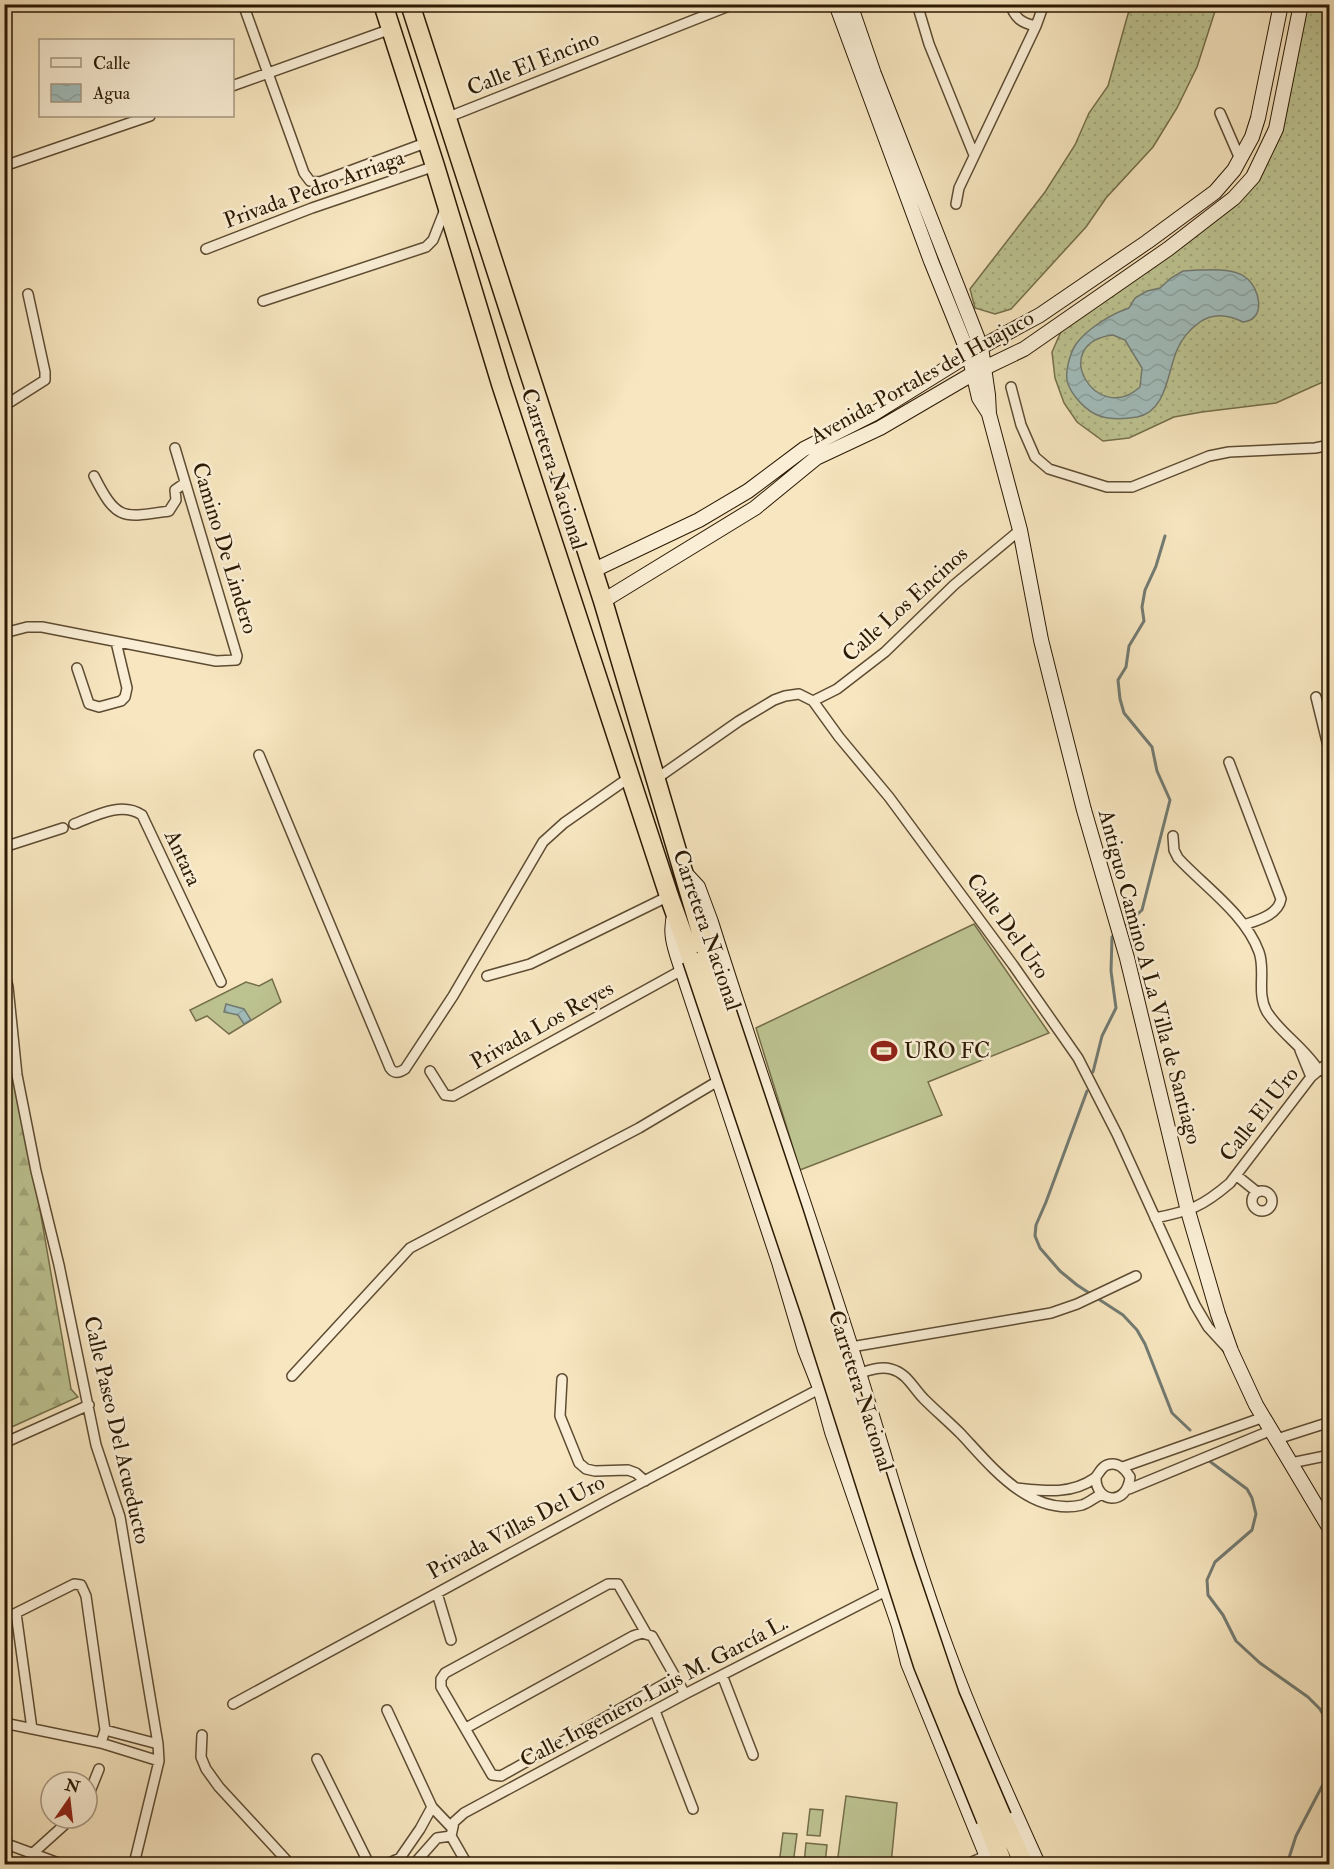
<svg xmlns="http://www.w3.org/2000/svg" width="1334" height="1869" font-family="'IM FELL Double Pica',serif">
<defs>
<pattern id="grass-dots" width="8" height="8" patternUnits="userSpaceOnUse" patternTransform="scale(1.5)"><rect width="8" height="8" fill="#bdc492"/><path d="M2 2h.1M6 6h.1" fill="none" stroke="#a3a87c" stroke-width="1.8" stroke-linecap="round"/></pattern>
<pattern id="forest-firs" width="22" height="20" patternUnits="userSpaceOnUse" patternTransform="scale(1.5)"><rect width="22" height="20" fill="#bdc492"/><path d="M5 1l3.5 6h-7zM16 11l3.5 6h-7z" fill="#a3a87c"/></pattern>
<pattern id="water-waves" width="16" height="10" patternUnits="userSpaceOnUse" patternTransform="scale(1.5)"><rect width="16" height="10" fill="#a1bdbc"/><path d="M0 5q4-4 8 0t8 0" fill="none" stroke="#8ba2a0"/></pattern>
</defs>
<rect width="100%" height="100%" fill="#f7e6c0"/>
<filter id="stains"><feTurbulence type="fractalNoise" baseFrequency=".00333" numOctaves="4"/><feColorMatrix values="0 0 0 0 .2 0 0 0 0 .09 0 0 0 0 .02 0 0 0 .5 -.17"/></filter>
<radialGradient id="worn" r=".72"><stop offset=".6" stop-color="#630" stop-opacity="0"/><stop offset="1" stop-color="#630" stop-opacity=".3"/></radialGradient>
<path fill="url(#grass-dots)" stroke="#746e4a" stroke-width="1.5" d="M 1137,5 L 1217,5 L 1197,67 L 1177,108 L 1153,147 L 1106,198 L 1086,227 L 1011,309 L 995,314 L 975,308 L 970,289 L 1045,192 L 1075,145 L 1089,113 L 1108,86 L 1128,14 Z
M 1305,5 L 1329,5 L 1330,363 L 1323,382 L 1276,403 L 1202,412 L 1174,417 L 1129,438 L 1103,441 L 1077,422 L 1064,403 L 1055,378 L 1052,352 L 1063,327 L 1125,286 L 1206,228 L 1249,190 L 1268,162 L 1276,142 Z"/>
<path fill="url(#forest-firs)" stroke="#746e4a" stroke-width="1.5" d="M 4,1002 L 71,1389 L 78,1397 L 5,1430 Z"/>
<path fill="#bdc492" stroke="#746e4a" stroke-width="1.5" d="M 974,924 L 1049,1033 L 928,1082 L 942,1115 L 800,1170 L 756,1028 Z
M 272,979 L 281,1002 L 229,1034 L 207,1016 L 196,1021 L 190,1010 L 246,982 L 259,986 Z
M 846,1796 L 897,1803 L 891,1864 L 837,1864 Z
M 810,1809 L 823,1810 L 820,1836 L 807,1835 Z
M 783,1833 L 797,1834 L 793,1864 L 779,1864 Z
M 806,1843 L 827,1845 L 825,1864 L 804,1864 Z"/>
<path fill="url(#water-waves)" stroke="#727b72" stroke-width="1.5" fill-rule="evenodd" d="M 1198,270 C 1213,270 1233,268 1245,277 C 1260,287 1267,320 1243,322 C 1229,315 1214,312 1200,322 C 1190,329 1182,338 1177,350 C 1167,373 1167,411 1137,417 C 1125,419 1111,420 1100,416 C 1087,412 1073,397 1068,384 C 1064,374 1070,353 1076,344 C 1087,329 1111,314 1129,308 L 1135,298 L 1147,291 L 1160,288 L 1171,278 L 1183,271 ZM 1113,335 L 1125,340 L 1142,368 L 1140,387 C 1096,427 1047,343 1113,335 Z
M 226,1004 L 244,1009 L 251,1020 L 244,1024 L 238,1015 L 224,1012 Z"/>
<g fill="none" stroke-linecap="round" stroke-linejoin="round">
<path stroke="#727b72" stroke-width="3" d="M 1124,927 L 1142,910 L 1170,800 L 1157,771 L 1152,747 L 1124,713 L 1120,699 L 1118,680 L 1126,667 L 1129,646 L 1144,621 L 1142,607 L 1145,590 L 1156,566 L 1165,536
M 1093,1072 L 1102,1036 L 1116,1008 L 1111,971 L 1112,937 L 1116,933
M 1087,1091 L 1046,1202 L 1036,1225 L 1035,1236 L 1040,1248 L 1060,1271 L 1077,1285 L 1123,1315 L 1137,1330 L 1145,1344 L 1172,1413 L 1190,1430
M 1208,1460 L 1247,1489 L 1252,1498 L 1256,1514 L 1252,1530 L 1215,1562 L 1207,1580 L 1208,1595 L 1223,1615 L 1236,1641 L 1260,1663 L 1308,1697 L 1320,1709 L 1330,1727
M 1287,1864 L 1296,1836 L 1330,1771"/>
<g stroke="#5e4c32" stroke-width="12">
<path id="street" d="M 243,4 L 304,173 L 310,181 L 320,182 L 428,142
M 917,4 L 929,44 L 974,155
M 1010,4 C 1015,18 1021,23 1036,26
M 232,86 L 391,29
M 1220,113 L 1240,159
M 446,118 L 734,4
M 4,166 L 150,116
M 956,204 L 959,188 L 1036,26 L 1044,4
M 206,249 L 312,208 L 435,166
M 263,301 L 426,247 L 433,240 L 446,207
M 1011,387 L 1021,425 L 1035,457 L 1049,469 L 1107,487 L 1132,487 L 1209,456 L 1229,452 L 1315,448 L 1330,445
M 4,406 L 45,380 L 45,372 L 28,294
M 94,476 C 117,521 122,518 169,511 L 176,500 L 175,490 L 185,483
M 4,633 L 27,627 L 42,627 L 216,661 L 236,660 L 237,656 L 175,448
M 77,668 L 89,704 L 99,707 L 121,701 L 125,697 L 127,688 L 116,642
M 1316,697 L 1330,754
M 813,701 L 837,689 L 885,652 L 954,585 L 1020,530
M 259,755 L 390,1068 C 394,1074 399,1073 405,1069 L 453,996 L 543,842 L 564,823 L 630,777
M 1229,762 L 1281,899 C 1278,915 1258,920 1244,925
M 656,779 L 739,721 L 774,700 L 785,696 L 799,694 L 813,701 L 839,737 L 889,797 L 1013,965 L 1078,1058 L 1117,1134 L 1195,1305 L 1208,1327 L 1229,1350
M 74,824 C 95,816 121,801 142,815 L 221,982
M 1173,836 L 1174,850 L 1178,858 C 1205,887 1245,914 1259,952 C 1266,971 1256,993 1267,1012 C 1281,1034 1305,1048 1319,1071
M 4,847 L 63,828
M 4,971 L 8,987 L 17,1075 L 36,1171 L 59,1265 L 96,1445 L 120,1517 L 158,1744 L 159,1761 L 134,1864
M 487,976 L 530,964 L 669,896
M 1300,1050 L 1311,1077
M 430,1071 L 445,1095 L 453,1096 L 682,970
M 1236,1175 L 1257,1192
M1252 1201a10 10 0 1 1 20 0a10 10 0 1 1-20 0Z
M 1155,1218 C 1190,1211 1202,1207 1230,1183 L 1311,1077 L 1330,1061
M 851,1347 L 1051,1313 L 1077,1304 L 1136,1276
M 855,1375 C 867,1371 879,1366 891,1369 C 907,1373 913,1388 924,1399 C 936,1411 949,1422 961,1434 C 991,1466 1030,1517 1082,1505 C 1089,1503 1095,1497 1102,1494
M 292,1376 L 410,1248 L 639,1128 L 718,1081
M 562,1379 L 560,1416 L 579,1463 L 586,1469 L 595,1471 L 628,1470 L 636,1473 L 645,1481
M 1277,1439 L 1330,1422
M 4,1443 L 89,1405
M 1291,1463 L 1330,1455
M 1123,1467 L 1264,1417
M 1017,1488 C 1044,1491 1071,1495 1095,1478 C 1099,1474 1101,1467 1107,1465 C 1118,1461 1125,1469 1130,1477 C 1127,1507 1095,1503 1096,1477
M 1129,1489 L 1272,1430
M 437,1593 L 451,1640
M 16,1613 L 32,1729
M 4,1619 L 74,1584 L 81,1585 L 86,1596 L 105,1730 L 101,1743
M 646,1633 L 618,1584 L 608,1584 L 445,1673 L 441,1679 L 441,1687 L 492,1775 L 501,1776 L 675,1678
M 722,1675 L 753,1755
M 233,1704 L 610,1499 L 823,1387
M 387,1710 L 432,1807 L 452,1828
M 655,1711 L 693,1809
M 4,1723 L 101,1743 L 159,1761
M 466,1728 L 633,1636 L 642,1633 L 652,1636 L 685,1694
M 105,1730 L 158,1744
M 202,1735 L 201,1757 L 206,1769 L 219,1787 L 290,1864
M 317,1759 L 369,1864
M 87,1799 L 99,1769
M 451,1836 L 454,1822 L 464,1813 L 685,1694 L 886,1591
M 451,1836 L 467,1864
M 4,1843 L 61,1864
M 32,1854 L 72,1818
M 387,1864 L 400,1858 L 420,1829 L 432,1807
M 414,1864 L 437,1838 L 451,1836
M 967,1864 L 986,1856"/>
</g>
<g stroke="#2b1903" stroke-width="16">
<path id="secondary" d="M 836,4 L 931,261 L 969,355 L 979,398 L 988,412
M 850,4 L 874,74 L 981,347 L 988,395 L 989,414 L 1020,530 L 1041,640 L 1053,688 L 1084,810 L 1127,958 L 1188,1211 L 1218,1314 L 1231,1351 L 1256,1405 L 1330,1529
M 592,571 L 699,520 L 748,491 L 804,449 L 873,414 L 981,347 L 1040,315 L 1147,242 L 1215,192 L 1234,170 L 1252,137 L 1258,118 L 1281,4
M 603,601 L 755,508 L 816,458 L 880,428 L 974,373 L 1024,349 L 1168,249 L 1234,198 L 1253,177 L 1276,129 L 1301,4
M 686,874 L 698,887 L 711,922 C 754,1059 802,1195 846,1332 C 880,1437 908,1544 946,1647 C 973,1721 1006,1793 1038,1864
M 675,913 C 668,933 676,951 682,970 L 779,1262 L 805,1350 L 820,1388 L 832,1432 L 899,1626 L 908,1663 L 990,1864"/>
</g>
<g stroke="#2b1903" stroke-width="21">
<path id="highway" d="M 383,4 L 435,166 L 501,384 L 669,896 L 692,960
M 410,4 L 603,601 L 706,949
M 1002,1817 L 1024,1864
M 986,1820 L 1003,1864"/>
</g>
<use href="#street" stroke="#faefd6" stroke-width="9"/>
<use href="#secondary" stroke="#faefd6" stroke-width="14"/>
<use href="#highway" stroke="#f7e6c0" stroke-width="18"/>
<g stroke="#2b1903" stroke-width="21" stroke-linecap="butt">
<path id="highway-bridge" d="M 706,949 L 794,1213 L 904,1560 L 950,1696 L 1002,1817
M 692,960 L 812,1317 L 923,1665 L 986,1820"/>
</g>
<use href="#highway-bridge" stroke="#f7e6c0" stroke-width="18"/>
</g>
<defs>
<g id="stadium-bare" transform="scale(2.07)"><path d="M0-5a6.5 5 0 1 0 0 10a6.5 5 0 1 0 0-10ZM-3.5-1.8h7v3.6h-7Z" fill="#8f2418" stroke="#faefd6" stroke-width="2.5" paint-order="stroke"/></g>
</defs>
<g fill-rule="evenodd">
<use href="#stadium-bare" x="884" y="1051"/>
</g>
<g text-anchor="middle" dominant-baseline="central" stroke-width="5" stroke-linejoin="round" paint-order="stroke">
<g font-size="22" fill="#2b1903" stroke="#faefd6">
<text transform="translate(533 63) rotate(-22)">Calle El Encino</text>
<text transform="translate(314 189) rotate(-20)">Privada Pedro Arriaga</text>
<text transform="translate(922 377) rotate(-29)">Avenida Portales del Huajuco</text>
<text transform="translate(554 469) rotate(72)">Carretera Nacional</text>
<text transform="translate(225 548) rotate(73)">Camino De Lindero</text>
<text transform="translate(905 604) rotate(-42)">Calle Los Encinos</text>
<text transform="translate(183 858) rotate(65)">Antara</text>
<text transform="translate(1008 926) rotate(54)">Calle Del Uro</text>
<text transform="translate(707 930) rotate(71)">Carretera Nacional</text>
<text transform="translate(1150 977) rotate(75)">Antiguo Camino A La Villa de Santiago</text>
<text transform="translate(542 1025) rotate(-29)">Privada Los Reyes</text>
<text transform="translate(1259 1114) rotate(-52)">Calle El Uro</text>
<text transform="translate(861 1391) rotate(72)">Carretera Nacional</text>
<text transform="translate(117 1430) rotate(77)">Calle Paseo Del Acueducto</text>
<text transform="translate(516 1527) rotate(-28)">Privada Villas Del Uro</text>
<text transform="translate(654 1691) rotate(-28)">Calle Ingeniero Luis M. García L.</text>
</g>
<g font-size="22" fill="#2b1903" stroke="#faefd6" text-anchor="start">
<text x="904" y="1051">URO FC</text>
</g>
</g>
<rect width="1334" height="1869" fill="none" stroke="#f7e6c0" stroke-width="24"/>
<rect x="6" y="6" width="1322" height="1857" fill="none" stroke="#2b1903" stroke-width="3"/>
<rect x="12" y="12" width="1310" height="1845" fill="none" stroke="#2b1903" stroke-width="1.5"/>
<rect x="39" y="39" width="195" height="78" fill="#faefd6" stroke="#a79982" stroke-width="1.5"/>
<rect x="51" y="58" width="30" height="9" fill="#faefd6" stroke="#a79982" stroke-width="1.5"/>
<text x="93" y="69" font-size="18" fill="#2b1903">Calle</text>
<rect x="51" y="84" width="30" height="18" fill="url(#water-waves)" stroke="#a79982" stroke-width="1.5"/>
<text x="93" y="99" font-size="18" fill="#2b1903">Agua</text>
<g transform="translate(69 1800) rotate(14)"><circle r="28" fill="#faefd6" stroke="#a79982" stroke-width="1.5"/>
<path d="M0-4.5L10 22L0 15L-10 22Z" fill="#8f2418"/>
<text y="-9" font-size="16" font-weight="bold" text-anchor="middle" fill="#2b1903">N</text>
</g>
<rect width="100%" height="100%" filter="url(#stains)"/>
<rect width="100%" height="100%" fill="url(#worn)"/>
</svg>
